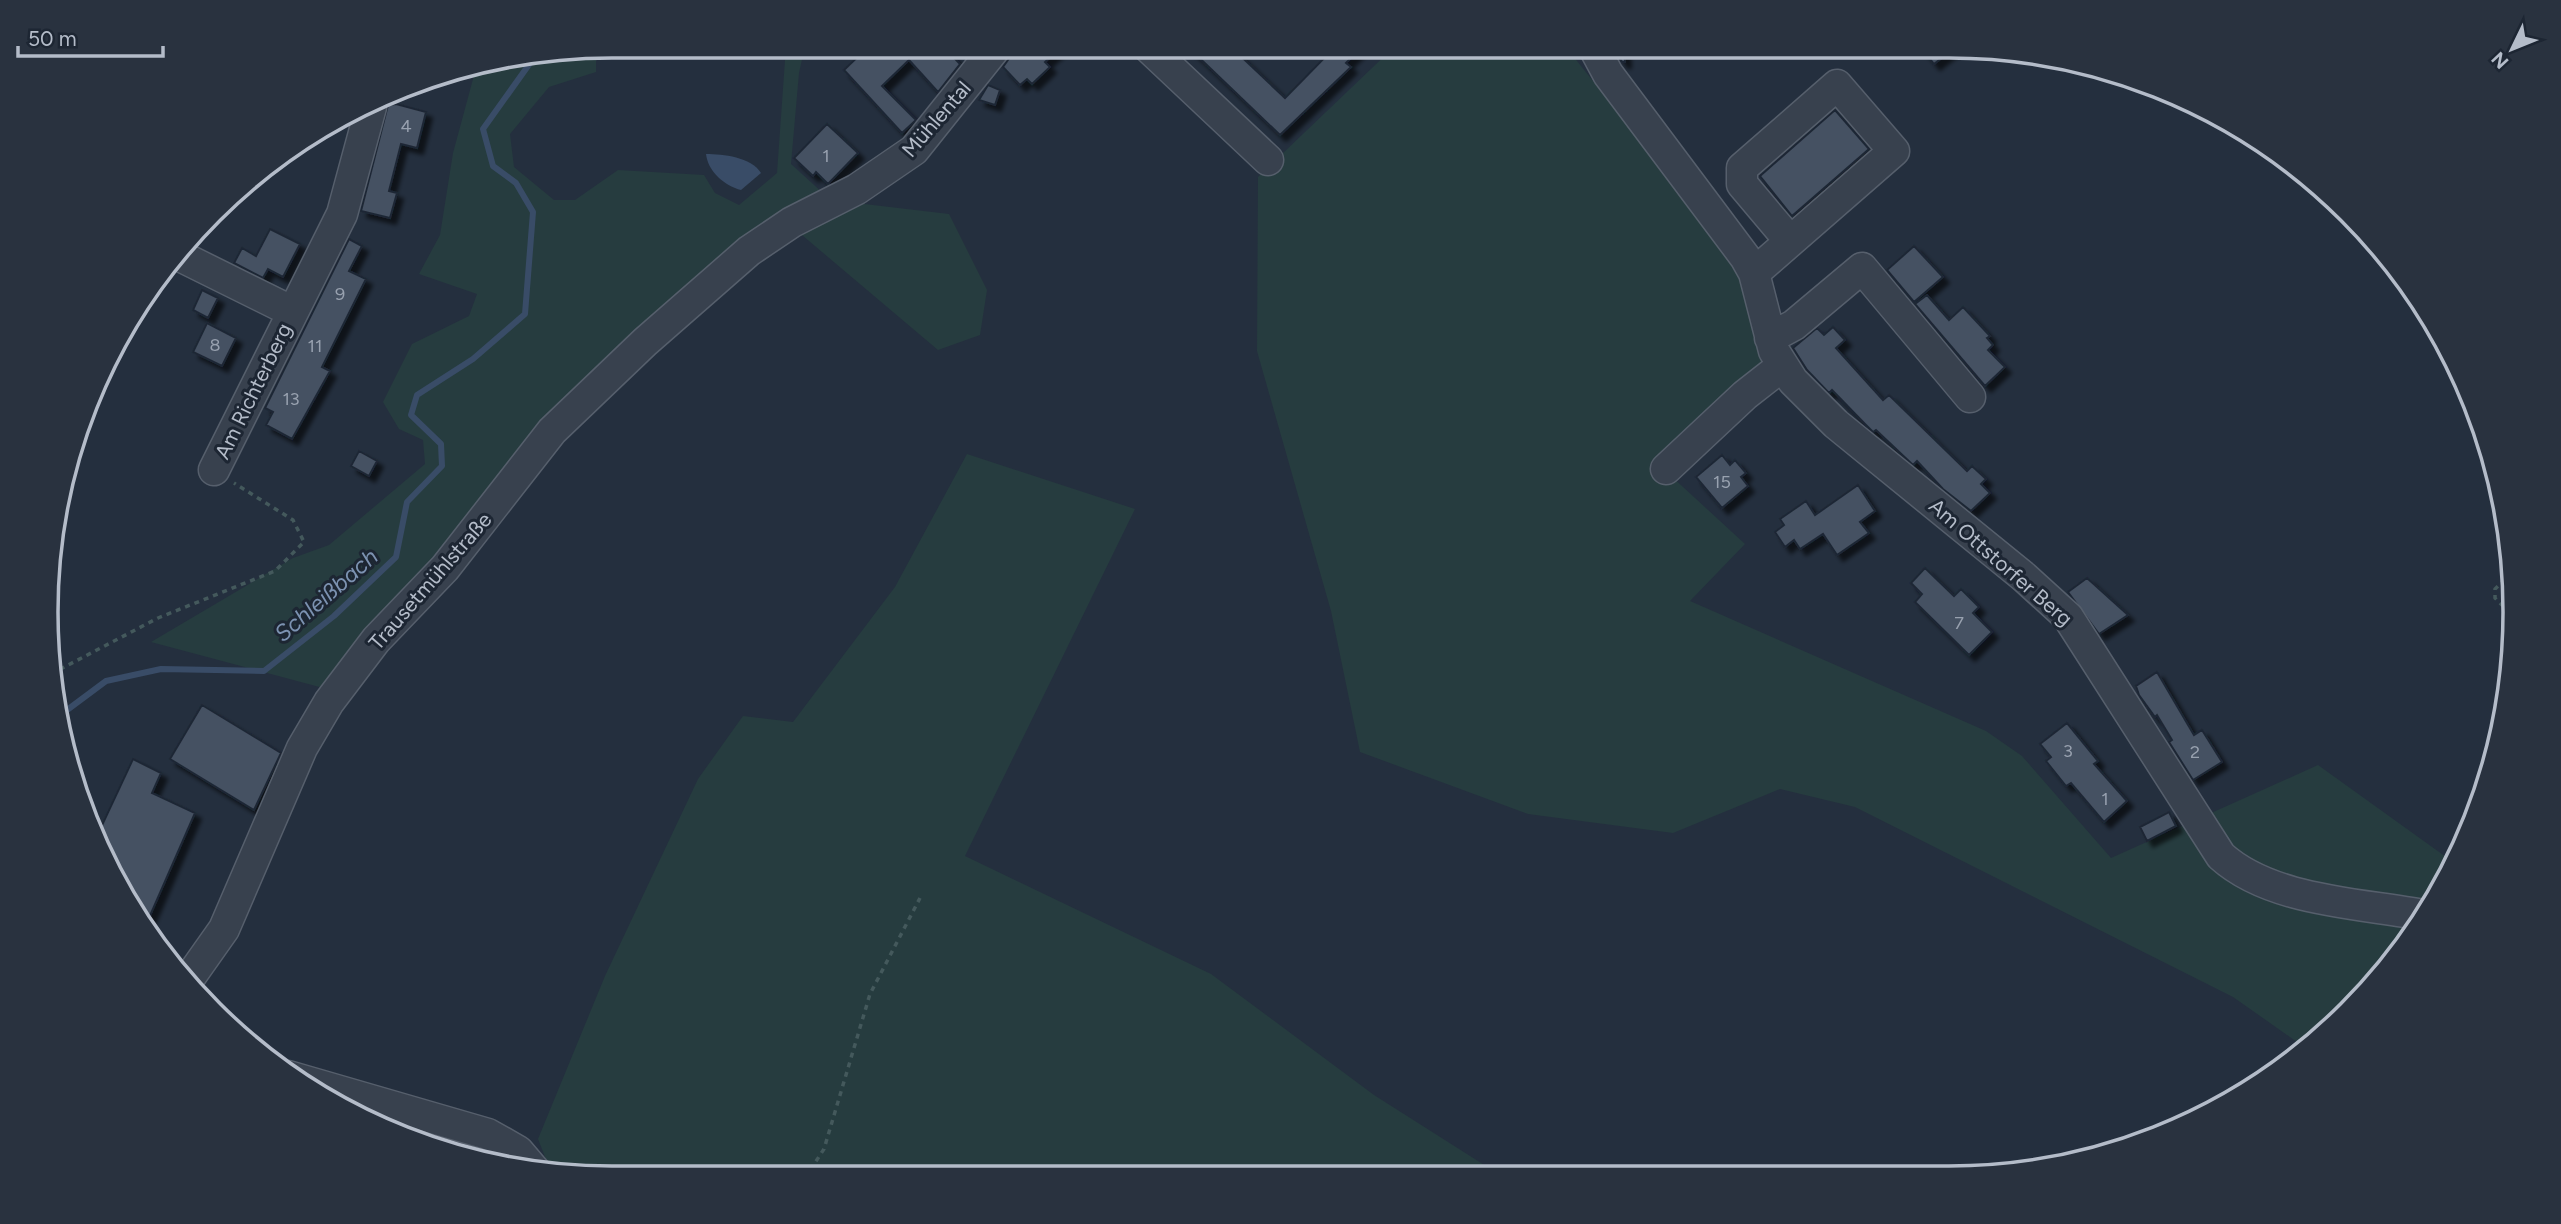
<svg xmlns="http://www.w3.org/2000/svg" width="2561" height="1224" font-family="Figtree,sans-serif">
<defs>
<filter id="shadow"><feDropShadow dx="6" dy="6" stdDeviation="2" flood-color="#0009"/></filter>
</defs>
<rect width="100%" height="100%" fill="#242f3e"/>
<path fill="#263c3f" d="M 786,46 L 805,46 L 799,73 L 791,164 L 825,195 L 856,203 L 949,214 L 987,290 L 980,335 L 938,350 L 796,230 L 554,436 L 342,693 L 151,642 L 293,558 L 329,545 L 425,464 L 423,440 L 399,429 L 383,402 L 412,344 L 469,316 L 477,294 L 419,274 L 440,235 L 453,153 L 476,68 L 596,48 L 596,72 L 549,87 L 510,134 L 514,167 L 554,200 L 575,200 L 618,170 L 704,175 L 715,193 L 739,205 L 777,173 Z
M 1395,46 L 1565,46 L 1729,251 L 1769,361 L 1657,463 L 1745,544 L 1690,601 L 1986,731 L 2022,756 L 2111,858 L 2318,765 L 2453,862 L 2398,957 L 2307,1049 L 2233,997 L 1855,807 L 1780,789 L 1673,833 L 1528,814 L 1360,752 L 1331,611 L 1257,351 L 1258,177 Z
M 967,454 L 1135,509 L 965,856 L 1211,974 L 1374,1095 L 1500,1175 L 612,1178 L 551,1172 L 538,1139 L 605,976 L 698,779 L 743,716 L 793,722 L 895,587 Z"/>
<path fill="#394c67" d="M 706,154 C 723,154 751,157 761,173 L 741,190 C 725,186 708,172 706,154 Z"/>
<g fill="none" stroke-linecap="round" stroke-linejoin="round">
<path stroke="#394c67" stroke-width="6" d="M 59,716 L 106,681 L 161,669 L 264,671 L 334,616 L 396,557 L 407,502 L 442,466 L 441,444 L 411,415 L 417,395 L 473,359 L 525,314 L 533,212 L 516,183 L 493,166 L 483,129 L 533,59"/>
</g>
<path fill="#455162" stroke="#1f2835" stroke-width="2" filter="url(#shadow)" d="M 869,46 L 943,46 L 960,64 L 938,92 L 909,60 L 882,86 L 916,120 L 902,133 L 844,70 Z
M 1018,46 L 1063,46 L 1045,62 L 1050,67 L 1032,84 L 1027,79 L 1020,85 L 1003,67 Z
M 1187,46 L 1230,46 L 1285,98 L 1336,46 L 1363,46 L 1346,63 L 1351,67 L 1280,135 Z
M 1613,46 L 1624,46 L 1625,62 L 1622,62 Z
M 1920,46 L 1957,46 L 1934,64 Z
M 988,85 L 1000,90 L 995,105 L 979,100 Z
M 396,104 L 426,112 L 417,148 L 401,144 L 389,191 L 397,193 L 390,218 L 361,211 L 388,105 Z
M 1835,110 L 1869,149 L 1792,216 L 1760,176 Z
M 827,124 L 858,153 L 828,184 L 816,172 L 813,176 L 794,158 Z
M 270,229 L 300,244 L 283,277 L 268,269 L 263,278 L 234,263 L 242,248 L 256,256 Z
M 349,239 L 362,246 L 349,271 L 366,279 L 322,367 L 330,371 L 292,439 L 266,425 L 273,412 L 265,408 Z
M 1914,246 L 1943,277 L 1914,302 L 1887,270 Z
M 202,290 L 218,298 L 208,318 L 193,310 Z
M 1927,295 L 1949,320 L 1963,307 L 1990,336 L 1987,338 L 1993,345 L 1988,350 L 2005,367 L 1985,386 L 1915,304 Z
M 207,323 L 236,338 L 222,366 L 193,352 Z
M 1833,327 L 1845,340 L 1836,348 L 1883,400 L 1889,395 L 1967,471 L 1972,466 L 1986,479 L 1981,484 L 1990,493 L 1971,511 L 1943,489 L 1917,461 L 1913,465 L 1876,430 L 1873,432 L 1866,425 L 1832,390 L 1829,393 L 1807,370 L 1793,348 L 1817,328 L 1824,335 Z
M 359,451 L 377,461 L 369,476 L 351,466 Z
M 1722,455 L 1730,465 L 1735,460 L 1746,473 L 1741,477 L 1748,486 L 1722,508 L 1696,477 Z
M 1858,485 L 1875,511 L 1860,522 L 1869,533 L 1837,555 L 1823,534 L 1800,549 L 1794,540 L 1785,547 L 1775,532 L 1784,525 L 1780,519 L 1806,501 L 1815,515 Z
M 1925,568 L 1954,596 L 1961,589 L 1979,607 L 1973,613 L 1992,632 L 1969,655 L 1915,602 L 1922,594 L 1911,583 Z
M 2087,578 L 2128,615 L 2099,634 L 2068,592 Z
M 2157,672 L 2194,735 L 2202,730 L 2222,762 L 2193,780 L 2169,742 L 2172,740 L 2157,715 L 2155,717 L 2139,695 L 2136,686 Z
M 202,705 L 281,753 L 254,810 L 170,759 Z
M 2067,723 L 2098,761 L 2094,764 L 2127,801 L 2104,822 L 2071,783 L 2066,786 L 2046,761 L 2051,757 L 2040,744 Z
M 133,759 L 161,773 L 152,793 L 195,813 L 149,918 L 139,912 L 104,863 L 96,838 Z
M 2169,812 L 2176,826 L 2147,841 L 2140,827 Z"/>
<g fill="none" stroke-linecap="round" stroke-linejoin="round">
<g stroke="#565f6c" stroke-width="33">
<path id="minor" d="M 1147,46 L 1268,160
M 1593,46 L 1608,74 L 1745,257 L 1754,273 L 1774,351 L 1793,381 L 1836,424 L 2024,577 L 2068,617 L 2221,856 C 2271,901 2358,903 2423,915
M 180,256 L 293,312
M 1754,273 L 1894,151 L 1837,85 L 1742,168 L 1742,184 L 1790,241
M 1770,338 L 1794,325 L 1862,268 L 1970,397
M 1666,469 L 1745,395 L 1782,366
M 214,470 L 342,214 L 371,107
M 188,980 L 224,929 L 302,748 L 329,702 L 376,640 L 445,568 L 552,431 L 645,342 L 749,251 L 792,222 L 857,189 L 914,150 L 997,46
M 288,1076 L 488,1134 L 518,1151 L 535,1171"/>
</g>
<path stroke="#44595c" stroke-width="3.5" stroke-dasharray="5 5" stroke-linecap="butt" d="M 2512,572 L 2495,589 L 2495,598 L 2515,618
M 51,674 L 158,618 L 275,571 L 304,542 L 293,520 L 234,483
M 805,1178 L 824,1149 L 870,994 L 920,898"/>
<use href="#minor" stroke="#38414e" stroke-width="30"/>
</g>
<g text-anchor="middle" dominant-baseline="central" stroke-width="6" stroke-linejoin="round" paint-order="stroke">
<g font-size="18" fill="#98a1af">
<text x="406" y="126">4</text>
<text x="826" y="156">1</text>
<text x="340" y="294">9</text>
<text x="215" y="345">8</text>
<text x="315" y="346">11</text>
<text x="291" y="399">13</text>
<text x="1722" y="482">15</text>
<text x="1959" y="623">7</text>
<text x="2068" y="751">3</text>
<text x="2195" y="752">2</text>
<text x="2105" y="799">1</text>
</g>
<g font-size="21" fill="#b4bcc9" stroke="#1d2633">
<text transform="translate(936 119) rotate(-49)">Mühlental</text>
<text transform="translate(253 391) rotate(-64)">Am Richterberg</text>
<text transform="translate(2001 562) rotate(41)">Am Ottstorfer Berg</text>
<text transform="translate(430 581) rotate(-49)">Trausetmühlstraße</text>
</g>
<g font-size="23" font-style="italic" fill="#7c92b1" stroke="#1d2633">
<text transform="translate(326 595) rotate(-41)">Schleißbach</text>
</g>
</g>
<path d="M0 0H2561V1224H0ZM612 58H1949A554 554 0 0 1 2503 612V612A554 554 0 0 1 1949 1166H612A554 554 0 0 1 58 612V612A554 554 0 0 1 612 58Z" fill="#29323f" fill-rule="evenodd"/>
<path fill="none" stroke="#b4bcc9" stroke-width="3.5" d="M612 58H1949A554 554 0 0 1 2503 612V612A554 554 0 0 1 1949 1166H612A554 554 0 0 1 58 612V612A554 554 0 0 1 612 58Z"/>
<g transform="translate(2512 49) rotate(227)" stroke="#1d2633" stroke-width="5" paint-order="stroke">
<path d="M0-5L12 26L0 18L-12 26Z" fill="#b4bcc9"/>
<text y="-10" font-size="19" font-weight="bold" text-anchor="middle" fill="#b4bcc9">N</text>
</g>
<path d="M18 46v10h145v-10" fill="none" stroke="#b4bcc9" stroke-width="3.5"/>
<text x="28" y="46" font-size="21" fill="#b4bcc9" stroke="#1d2633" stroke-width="5" paint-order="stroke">50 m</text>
</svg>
